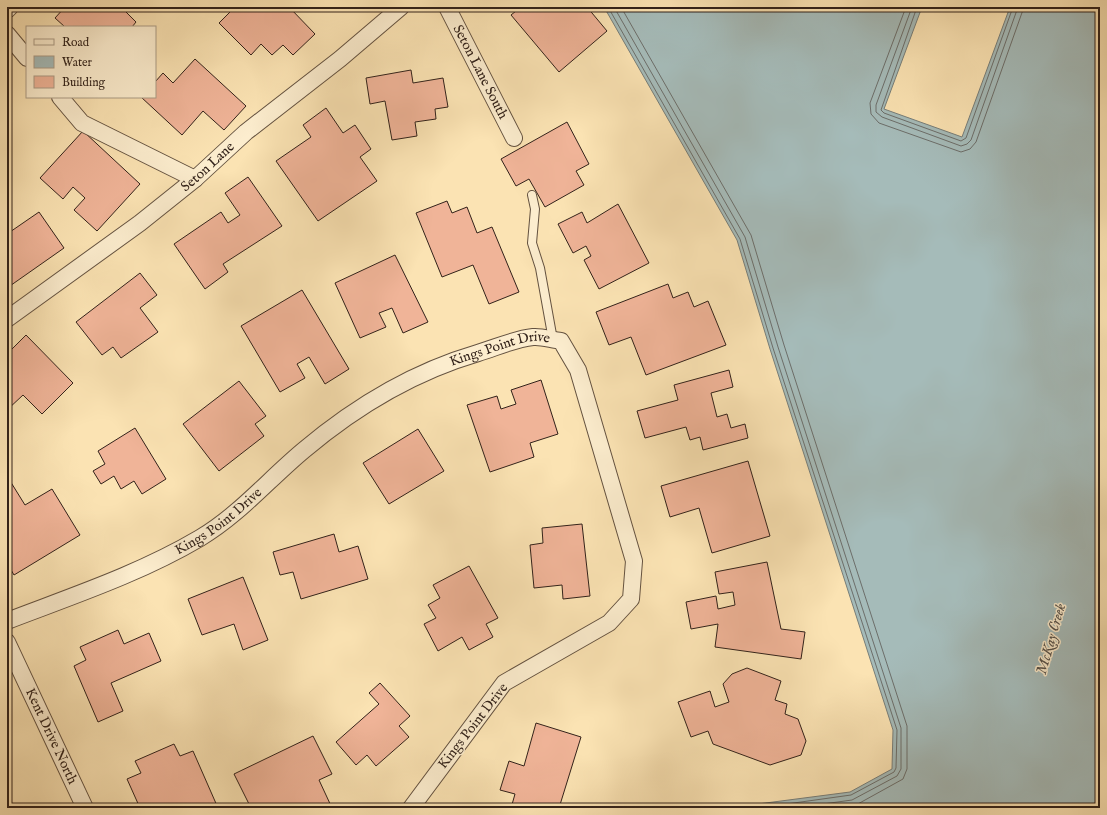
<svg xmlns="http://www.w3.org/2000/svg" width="1107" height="815" font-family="'IM FELL English',serif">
<rect width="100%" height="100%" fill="#fbe3b3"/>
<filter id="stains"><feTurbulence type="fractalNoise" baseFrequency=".005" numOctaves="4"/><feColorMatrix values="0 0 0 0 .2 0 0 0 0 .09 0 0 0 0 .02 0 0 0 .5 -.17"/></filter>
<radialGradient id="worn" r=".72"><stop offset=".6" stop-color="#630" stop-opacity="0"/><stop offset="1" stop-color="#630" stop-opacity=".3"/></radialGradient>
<path fill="#a5bbb9" stroke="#777e79" d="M 604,7 L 922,7 L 884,109 L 962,137 L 1010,7 L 1100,7 L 1100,808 L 744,808 L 758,804 L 850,792 L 892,769 L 893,730 L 770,349 L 737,240 Z"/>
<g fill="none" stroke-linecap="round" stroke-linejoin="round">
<path stroke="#6c6e6a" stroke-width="1" d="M 608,7 L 740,239 L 773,348 L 897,730 L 896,768 L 894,772 L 851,795 L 758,808
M 614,7 L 745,237 L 778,347 L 901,728 L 901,769 L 897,776 L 852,800 L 794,808
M 621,7 L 751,235 L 784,345 L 907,726 L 907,769 L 903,779 L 856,805 L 840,808
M 906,7 L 870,103 L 871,114 L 879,123 L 961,152 L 970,149 L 976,142 L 1024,7
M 912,7 L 876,105 L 876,112 L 882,117 L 961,146 L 967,144 L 971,140 L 1018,7
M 917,7 L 881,110 L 884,113 L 961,141 L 966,138 L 1013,7"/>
</g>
<path fill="#f0b498" stroke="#32221a" d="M 65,7 L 130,7 L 125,11 L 136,22 L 132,27 L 65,27 L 55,18 Z
M 225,7 L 289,7 L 315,34 L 293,55 L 283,45 L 272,55 L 261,44 L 251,55 L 219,23 L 230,12 Z
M 521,7 L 587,7 L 607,31 L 559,72 L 511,15 Z
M 195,59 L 246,106 L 224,130 L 203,111 L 182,135 L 141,97 L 155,97 L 155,82 L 163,73 L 173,83 Z
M 411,70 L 413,83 L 443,78 L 448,107 L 435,109 L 436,119 L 415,122 L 417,136 L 392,140 L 385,101 L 370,104 L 366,78 Z
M 326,108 L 343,133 L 355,125 L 371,149 L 360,157 L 377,181 L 318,221 L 276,161 L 311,137 L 303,125 Z
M 567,122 L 589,164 L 576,171 L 584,185 L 545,207 L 529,179 L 516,186 L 501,159 Z
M 83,131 L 140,184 L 97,231 L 74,210 L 85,198 L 73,187 L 63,199 L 40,178 Z
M 248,177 L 282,226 L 223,264 L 228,272 L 205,289 L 174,244 L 221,212 L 228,223 L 240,215 L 225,193 Z
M 447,201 L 452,213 L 467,207 L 477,233 L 492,227 L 519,292 L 489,304 L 473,265 L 442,277 L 416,213 Z
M 618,204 L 649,263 L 599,289 L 584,260 L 591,256 L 586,246 L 573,253 L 558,224 L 582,212 L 587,223 Z
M 39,212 L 64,248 L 7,288 L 7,234 Z
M 395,255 L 428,322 L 403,333 L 392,308 L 379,313 L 386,327 L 360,338 L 335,283 Z
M 140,273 L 157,295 L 140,308 L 158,332 L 121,358 L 113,347 L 102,355 L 76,322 Z
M 668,284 L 673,298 L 688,292 L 694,307 L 708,301 L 726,345 L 646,375 L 631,337 L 609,345 L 596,312 Z
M 302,290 L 349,369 L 325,384 L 309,357 L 297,364 L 305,378 L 280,392 L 241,326 Z
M 26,335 L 73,383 L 42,414 L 23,395 L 7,410 L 7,364 L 10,361 L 7,358 L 7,354 Z
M 729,370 L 733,387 L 711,393 L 717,417 L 727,414 L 731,428 L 745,424 L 748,438 L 703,450 L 700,437 L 690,440 L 686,427 L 645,438 L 637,411 L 678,400 L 674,385 Z
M 541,380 L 558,434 L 530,443 L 534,457 L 490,472 L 467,405 L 497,396 L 501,409 L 516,404 L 511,390 Z
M 239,381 L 266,416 L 255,424 L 264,436 L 219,471 L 183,424 Z
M 135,428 L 166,479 L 142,494 L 134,481 L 121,489 L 114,476 L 101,484 L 93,471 L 105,464 L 98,451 Z
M 418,429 L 444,471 L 389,504 L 363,463 Z
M 748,461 L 770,536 L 712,553 L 699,508 L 670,517 L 661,486 Z
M 7,476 L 25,505 L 52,489 L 80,535 L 14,575 L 7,563 Z
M 582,524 L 590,596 L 563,599 L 562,585 L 534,588 L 530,545 L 543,543 L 542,528 Z
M 334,534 L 339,552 L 358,546 L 368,579 L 301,599 L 293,572 L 280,575 L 273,552 Z
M 767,562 L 781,629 L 805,632 L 801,659 L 715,647 L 718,624 L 691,629 L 686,602 L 716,596 L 718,609 L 735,605 L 733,592 L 719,594 L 715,572 Z
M 469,566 L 498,618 L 486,624 L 493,637 L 469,650 L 462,637 L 438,651 L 424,624 L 436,618 L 428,605 L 440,598 L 433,585 Z
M 243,577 L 268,640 L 243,650 L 234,624 L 202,635 L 188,599 Z
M 118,630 L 124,644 L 149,633 L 161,661 L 111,683 L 123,711 L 98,722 L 74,666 L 86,660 L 80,647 Z
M 747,668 L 781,681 L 775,700 L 787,704 L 785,714 L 798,719 L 806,741 L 801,755 L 770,765 L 713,744 L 708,731 L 691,737 L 678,702 L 710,691 L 715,707 L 729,702 L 723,684 L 732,674 Z
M 380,683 L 410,716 L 399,726 L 409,737 L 376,766 L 367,755 L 356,765 L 336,742 L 379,704 L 369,693 Z
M 536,723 L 581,737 L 559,808 L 511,808 L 515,794 L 500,790 L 509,761 L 524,766 Z
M 313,736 L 332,774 L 319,780 L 332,808 L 251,808 L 234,774 Z
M 174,744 L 180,756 L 193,751 L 218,808 L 140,808 L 127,779 L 141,773 L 135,761 Z"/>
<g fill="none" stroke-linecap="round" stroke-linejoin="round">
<g stroke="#645240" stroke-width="10">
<path id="service" d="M 532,195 L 535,209 L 532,243 L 540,268 L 553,340"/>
</g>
<g stroke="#645240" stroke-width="18">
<g id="minor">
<path id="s1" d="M 447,7 L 514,138"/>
<path d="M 7,10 L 10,7"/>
<path d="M 7,34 L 27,58"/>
<path d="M 60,97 L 82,123 L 195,179"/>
<path id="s2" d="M 7,319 L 140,223 L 195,179 L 246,132 L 340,59 L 401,7"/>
<path id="s3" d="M 7,621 C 72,596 139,574 200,538 C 240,514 268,480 304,450 C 355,407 413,372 478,353 C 495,348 514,339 533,337 C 541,336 552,340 561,341 L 578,370 L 634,561 L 631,599 L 609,623 L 504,683 L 411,808"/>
<path id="s4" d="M 7,642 L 85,808"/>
</g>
</g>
<use href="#service" stroke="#fcedce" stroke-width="8"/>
<use href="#minor" stroke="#fcedce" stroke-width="16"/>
</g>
<g text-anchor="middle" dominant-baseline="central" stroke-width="3" stroke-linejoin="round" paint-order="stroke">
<g font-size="14" fill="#32221a" stroke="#fcedce">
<text stroke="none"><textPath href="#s1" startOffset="73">Seton Lane South</textPath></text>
<text stroke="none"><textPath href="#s2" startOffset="252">Seton Lane</textPath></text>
<text stroke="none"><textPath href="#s3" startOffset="570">Kings Point Drive</textPath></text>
<text stroke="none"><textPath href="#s3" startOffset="235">Kings Point Drive</textPath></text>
<text transform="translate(473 726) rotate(-52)">Kings Point Drive</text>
<text stroke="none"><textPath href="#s4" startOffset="104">Kent Drive North</textPath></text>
</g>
<g font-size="15" font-style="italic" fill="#54504a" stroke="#fcedce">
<text transform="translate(1051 639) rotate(-74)">McKay Creek</text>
</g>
</g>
<rect width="1107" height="815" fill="none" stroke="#fbe3b3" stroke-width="24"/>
<rect x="8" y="8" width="1091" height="799" fill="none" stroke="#32221a" stroke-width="2"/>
<rect x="12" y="12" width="1083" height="791" fill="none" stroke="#32221a"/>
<rect x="26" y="26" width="130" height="72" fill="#fcedce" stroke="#ab9c86"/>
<rect x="34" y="39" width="20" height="6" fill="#fcedce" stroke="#ab9c86"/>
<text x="62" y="46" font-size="12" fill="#32221a">Road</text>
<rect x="34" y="56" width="20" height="12" fill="#a5bbb9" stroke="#ab9c86"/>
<text x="62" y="66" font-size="12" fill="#32221a">Water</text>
<rect x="34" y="76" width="20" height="12" fill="#f0b498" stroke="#ab9c86"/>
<text x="62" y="86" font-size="12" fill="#32221a">Building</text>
<rect width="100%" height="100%" filter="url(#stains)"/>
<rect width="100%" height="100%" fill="url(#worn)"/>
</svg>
